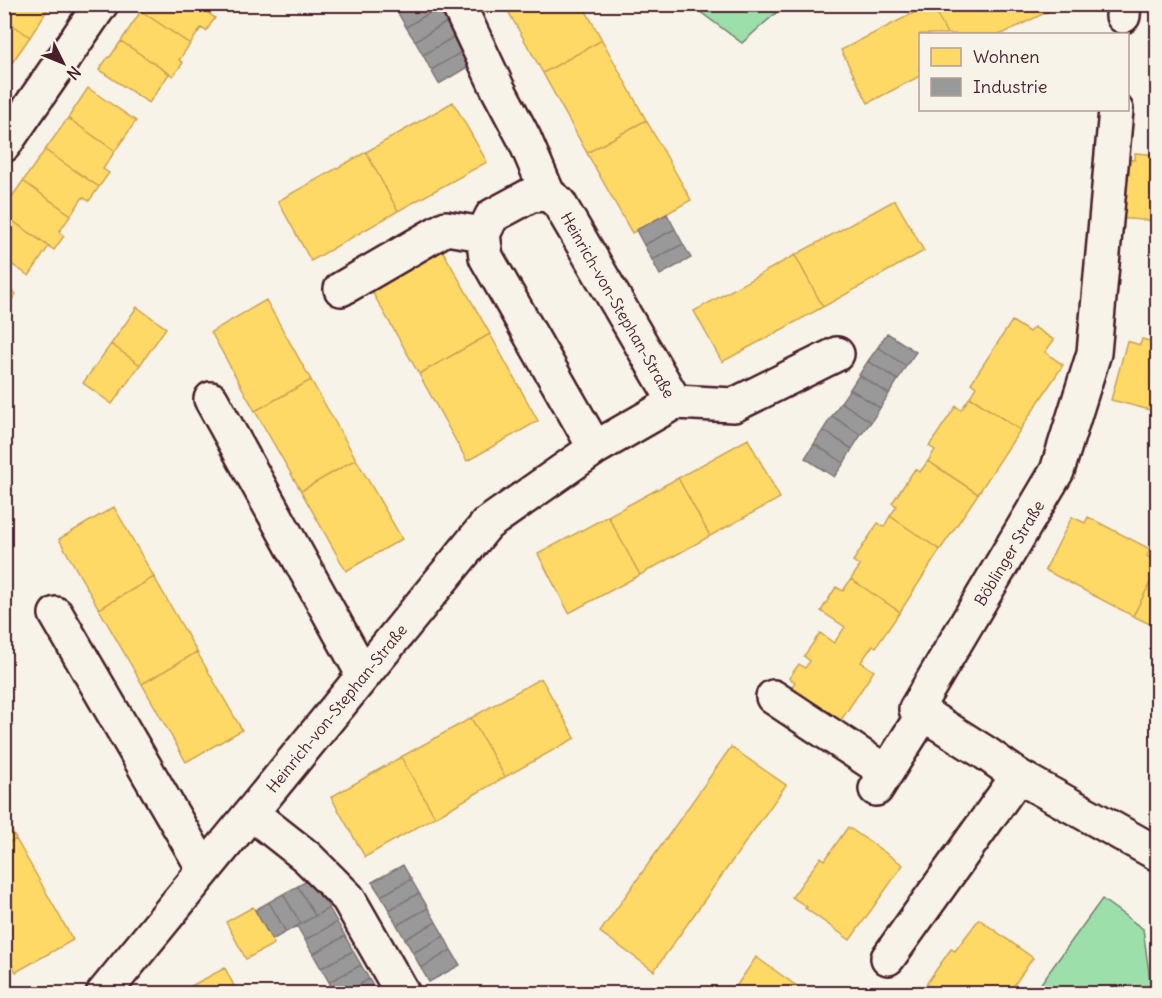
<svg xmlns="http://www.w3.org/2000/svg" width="1162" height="998" font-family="Delius,sans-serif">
<rect width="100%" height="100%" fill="#f7f3e8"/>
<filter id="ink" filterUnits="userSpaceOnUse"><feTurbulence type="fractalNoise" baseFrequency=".0167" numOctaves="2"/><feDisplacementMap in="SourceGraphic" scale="12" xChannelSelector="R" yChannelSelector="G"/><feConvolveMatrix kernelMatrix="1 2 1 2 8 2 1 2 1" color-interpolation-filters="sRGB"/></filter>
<g filter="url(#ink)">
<path fill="#9cdfaa" stroke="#737f6a" stroke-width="1.5" d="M 691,5 L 785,5 L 742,43 Z
M 1102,899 L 1143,929 L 1151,987 L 1147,993 L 1034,993 Z"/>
<path fill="#ffd966" stroke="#c9a154" stroke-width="1.5" d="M 4,4 L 47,4 L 50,6 L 30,37 L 4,19 Z
M 146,4 L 196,4 L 215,18 L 206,31 L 201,28 L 190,44 L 141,11 Z
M 196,4 L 216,4 L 210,14 Z
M 504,4 L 582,4 L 602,40 L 543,73 Z
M 931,4 L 932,4 L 947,34 L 920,34 L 920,76 L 868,103 L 841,50 Z
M 932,4 L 1046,4 L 1049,11 L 1002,34 L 947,34 Z
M 141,11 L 190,44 L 179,60 L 183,63 L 173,76 L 121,41 Z
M 4,19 L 30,37 L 9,67 L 4,64 Z
M 602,40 L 646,120 L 587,153 L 543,73 Z
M 121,41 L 169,74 L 149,103 L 99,70 L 108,57 L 110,57 Z
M 88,88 L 136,121 L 115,151 L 68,118 Z
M 453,102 L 487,162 L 398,211 L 366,152 Z
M 68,118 L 115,151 L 103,169 L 109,173 L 99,187 L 45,150 Z
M 646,120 L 691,200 L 632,233 L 587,153 Z
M 45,150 L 99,187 L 89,201 L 83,197 L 71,215 L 23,181 Z
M 366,152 L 398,211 L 311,261 L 278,201 Z
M 1135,153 L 1158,155 L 1158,221 L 1114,218 L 1119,159 L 1135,160 Z
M 23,181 L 71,215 L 59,232 L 64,236 L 54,250 L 4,215 L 4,208 Z
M 895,200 L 924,251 L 823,307 L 795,255 Z
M 4,215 L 49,246 L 29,276 L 4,259 Z
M 441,248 L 490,334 L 419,374 L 370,288 Z
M 795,255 L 823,307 L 722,362 L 694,311 Z
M 4,286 L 16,294 L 4,311 Z
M 266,300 L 311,380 L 255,411 L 211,332 Z
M 137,307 L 166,328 L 140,365 L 111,344 Z
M 1012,321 L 1029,332 L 1034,327 L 1054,340 L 1045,352 L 1063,365 L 1020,430 L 970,397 L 976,387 L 971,383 Z
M 490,334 L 538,421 L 467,461 L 419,374 Z
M 1142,339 L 1158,343 L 1158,412 L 1111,400 L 1127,341 L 1140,345 Z
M 111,344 L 140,365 L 112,404 L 83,383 Z
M 311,380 L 356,459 L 301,491 L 255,411 Z
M 970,397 L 1020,430 L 978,494 L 928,461 L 935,450 L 929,446 L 956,406 L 961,410 Z
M 748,439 L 780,498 L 710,536 L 678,478 Z
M 356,459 L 402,539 L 346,571 L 301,491 Z
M 928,461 L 978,494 L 940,550 L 890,516 L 897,506 L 892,503 L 915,469 L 920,472 Z
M 678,478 L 710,536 L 640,575 L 608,516 Z
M 114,507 L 154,577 L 99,609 L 59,539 Z
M 608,516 L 640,575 L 569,613 L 538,554 Z
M 890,516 L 940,550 L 900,612 L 851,579 L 860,566 L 853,561 L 878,523 L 884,527 Z
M 1072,517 L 1085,523 L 1088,517 L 1150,549 L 1147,556 L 1158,561 L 1158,568 L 1133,616 L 1045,570 Z
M 1158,568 L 1158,628 L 1133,616 Z
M 154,577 L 197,652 L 142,684 L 99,609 Z
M 851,579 L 900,612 L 876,647 L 873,645 L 861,662 L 874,671 L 837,726 L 788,693 L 795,682 L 789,678 L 799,664 L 805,668 L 810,661 L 804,656 L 820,633 L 834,643 L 845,627 L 821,611 L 836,587 L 843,591 Z
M 197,652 L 242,730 L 186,762 L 142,684 Z
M 541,678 L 575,738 L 505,777 L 471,718 Z
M 471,718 L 505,777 L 435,817 L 401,757 Z
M 731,747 L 786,785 L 654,971 L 600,932 Z
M 401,757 L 435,817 L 365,857 L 331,797 Z
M 4,819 L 16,839 L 4,846 Z
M 848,827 L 903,865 L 850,940 L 805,908 L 807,907 L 792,897 L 821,857 L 825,860 Z
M 16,839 L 73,940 L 16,972 L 4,952 L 4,846 Z
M 253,907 L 274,944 L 246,959 L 226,922 Z
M 979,919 L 1033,958 L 1008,994 L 926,994 L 922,990 L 951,949 L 955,951 Z
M 756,957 L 808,994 L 731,994 Z
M 225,968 L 238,994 L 176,994 Z"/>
<path fill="#999" stroke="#817478" stroke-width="1.5" d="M 412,4 L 436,4 L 438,8 L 406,27 L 398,13 Z
M 438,8 L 447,22 L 415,41 L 406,27 Z
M 447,22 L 455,36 L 423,55 L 415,41 Z
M 455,36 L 463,51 L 431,70 L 423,55 Z
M 463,51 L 471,65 L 439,84 L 431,70 Z
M 667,214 L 675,229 L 644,245 L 636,230 Z
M 675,229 L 683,244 L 652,260 L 644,245 Z
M 683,244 L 691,258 L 660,275 L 652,260 Z
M 887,333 L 916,352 L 906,366 L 878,347 Z
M 878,347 L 906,366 L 898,380 L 868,361 Z
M 868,361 L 898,380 L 889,394 L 859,375 Z
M 859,375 L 889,394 L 880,408 L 850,389 Z
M 850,389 L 880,408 L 871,422 L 841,402 Z
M 841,402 L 871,422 L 861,435 L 832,416 Z
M 832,416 L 861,435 L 852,449 L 823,430 Z
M 823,430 L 852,449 L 844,463 L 814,444 Z
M 814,444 L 844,463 L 834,477 L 805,458 Z
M 403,865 L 411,879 L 381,896 L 372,882 Z
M 312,878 L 329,908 L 315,916 L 298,886 Z
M 411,879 L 419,893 L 389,910 L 381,896 Z
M 298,886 L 315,916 L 301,924 L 283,894 Z
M 419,893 L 428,908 L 397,925 L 389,910 Z
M 283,894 L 301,924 L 286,932 L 269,902 Z
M 269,902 L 286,932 L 272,940 L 255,910 Z
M 329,908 L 337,922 L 305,940 L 297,926 Z
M 428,908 L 436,922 L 405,939 L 397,925 Z
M 337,922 L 345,936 L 313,954 L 305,940 Z
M 436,922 L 444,936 L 413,953 L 405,939 Z
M 345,936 L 353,951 L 321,968 L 313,954 Z
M 444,936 L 451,950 L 421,968 L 413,953 Z
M 451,950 L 460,965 L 429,982 L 421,968 Z
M 353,951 L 361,965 L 329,982 L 321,968 Z
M 361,965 L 369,979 L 343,994 L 335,994 L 329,982 Z
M 369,979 L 377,993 L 343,994 Z"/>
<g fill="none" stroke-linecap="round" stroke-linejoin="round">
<g stroke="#4a1f2b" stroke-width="38">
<g id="minor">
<path d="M 458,4 L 498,89 L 524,138 L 548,194"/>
<path d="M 1123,16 L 1124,4"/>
<path d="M 1116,110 L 1094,353 L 1057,471 L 916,709 L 987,754 L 1018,776 L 1158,854"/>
<path d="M 4,145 L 101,4"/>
<path d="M 341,289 L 446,228 L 483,234"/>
<path d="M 211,399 L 363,674"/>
<path d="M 675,402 L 734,405 L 837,354"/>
<path d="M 56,614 L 204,869"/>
<path d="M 773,697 L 886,772"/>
<path d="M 876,789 L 924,713"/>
<path d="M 251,813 L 307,857 L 348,898 L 403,994"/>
<path d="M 888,958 L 1018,776"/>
<path id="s1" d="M 103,994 L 487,524 L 595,448 L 675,402 L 559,203 L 548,194 L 531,195 L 492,216 L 483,234 L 486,257 L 595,448"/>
</g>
</g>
<use href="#minor" stroke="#f7f3e8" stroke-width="33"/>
</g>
</g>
<g text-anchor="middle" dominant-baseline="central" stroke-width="6" stroke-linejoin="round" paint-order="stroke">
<g font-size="16" fill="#4a1f2b" stroke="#f7f3e8">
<text transform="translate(618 305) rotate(60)">Heinrich-von-Stephan-Straße</text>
<text transform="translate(1009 553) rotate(-59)">Böblinger Straße</text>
<text stroke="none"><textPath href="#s1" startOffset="369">Heinrich-von-Stephan-Straße</textPath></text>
</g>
</g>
<rect width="1162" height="998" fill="none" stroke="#f7f3e8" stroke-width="24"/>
<rect x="12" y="12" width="1138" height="974" fill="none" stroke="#4a1f2b" stroke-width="2" filter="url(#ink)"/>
<rect x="919" y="33" width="210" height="78" fill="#f7f3e8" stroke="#b29e9c" stroke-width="1.5"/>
<rect x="931" y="48" width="30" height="18" fill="#ffd966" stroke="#b29e9c" stroke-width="1.5"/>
<text x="973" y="63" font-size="18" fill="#4a1f2b">Wohnen</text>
<rect x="931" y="78" width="30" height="18" fill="#999999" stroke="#b29e9c" stroke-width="1.5"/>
<text x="973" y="93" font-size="18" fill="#4a1f2b">Industrie</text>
<g transform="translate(63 63) rotate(133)" stroke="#f7f3e8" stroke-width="4.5" paint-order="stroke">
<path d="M0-4.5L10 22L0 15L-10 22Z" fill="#4a1f2b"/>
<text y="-9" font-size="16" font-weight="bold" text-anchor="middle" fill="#4a1f2b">N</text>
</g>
</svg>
